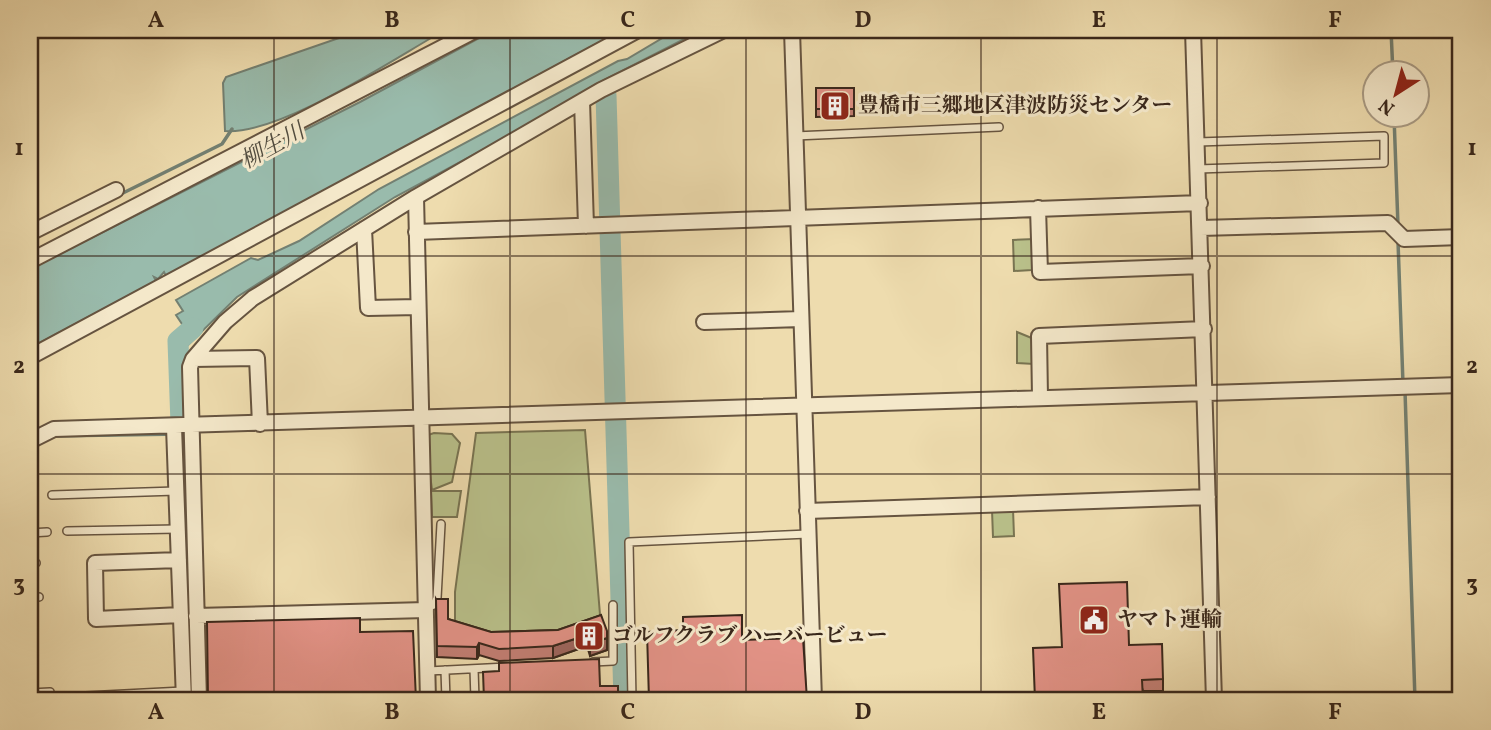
<svg xmlns="http://www.w3.org/2000/svg" width="1491" height="730" font-family="Vollkorn,'Noto Serif JP',serif">
<rect width="100%" height="100%" fill="#eedcae"/>
<filter id="stains"><feTurbulence type="fractalNoise" baseFrequency=".00286" numOctaves="4"/><feColorMatrix values="0 0 0 0 .2 0 0 0 0 .09 0 0 0 0 .02 0 0 0 .5 -.17"/></filter>
<radialGradient id="worn" r=".72"><stop offset=".6" stop-color="#630" stop-opacity="0"/><stop offset="1" stop-color="#630" stop-opacity=".3"/></radialGradient>
<path fill="#b9c08a" stroke="#797452" stroke-width="2" d="M 1034,239 L 1035,267 L 1032,270 L 1014,271 L 1013,240 Z
M 1017,332 L 1034,339 L 1034,364 L 1017,363 Z
M 585,430 L 601,627 L 558,642 L 455,633 L 455,592 L 476,433 Z
M 434,433 L 452,434 L 460,443 L 452,482 L 432,490 L 425,436 Z
M 431,491 L 461,491 L 457,517 L 432,517 Z
M 1013,509 L 1014,536 L 993,537 L 992,510 Z"/>
<path fill="#99bbac" stroke="#738072" stroke-width="2" d="M 362,30 L 445,30 C 393,59 281,135 225,131 L 223,83 L 226,77 Z
M 494,30 L 622,30 L 166,276 L 164,272 L 158,279 L 154,277 L 156,281 L 30,348 L 30,269 L 360,102 Z
M 676,30 L 702,30 L 596,84 L 527,126 L 395,197 L 237,297 L 184,349 L 176,348 L 174,335 L 184,327 L 176,315 L 183,311 L 176,300 L 251,258 L 258,260 L 299,241 L 379,189 L 618,61 L 627,59 Z"/>
<g fill="none" stroke-linecap="round" stroke-linejoin="round">
<path stroke="#738072" stroke-width="3.5" d="M 1391,30 L 1393,74
M 1394,116 L 1398,226
M 119,195 L 222,144 L 232,129
M 1398,241 L 1403,384
M 1405,391 L 1415,700
M 50,436 L 182,434"/>
<path stroke="#99bbac" stroke-width="21" d="M 606,95 L 624,700
M 186,562 L 178,341 L 193,328"/>
<g stroke="#665440" stroke-width="10">
<path id="lane" d="M 795,136 L 999,127
M 1198,142 L 1384,136 L 1384,163 L 1198,169
M 30,441 L 33,495
M 52,495 L 176,491
M 67,531 L 177,529
M 30,533 L 47,532
M 30,563 L 36,563
M 30,597 L 39,597
M 426,608 L 434,605 L 437,598 L 441,524
M 593,662 L 613,661 L 613,605
M 474,669 L 475,700
M 445,670 L 446,700
M 428,671 L 507,667
M 30,693 L 50,692
M 66,697 L 183,691
M 632,700 L 629,542 L 808,534"/>
</g>
<g stroke="#665440" stroke-width="18">
<path id="street" d="M 792,30 L 814,700
M 1193,30 L 1214,700
M 582,101 L 586,226
M 416,197 L 428,700
M 1038,208 L 1040,272 L 1202,266
M 1201,228 L 1388,223 L 1404,239 L 1461,237
M 364,229 L 368,308 L 418,307
M 416,232 L 1200,203
M 30,233 L 116,190
M 30,261 L 476,30
M 704,322 L 801,319
M 30,357 L 638,30
M 193,359 L 257,358 L 260,424
M 1040,397 L 1039,336 L 1204,329
M 174,427 L 184,700
M 30,441 L 54,429 L 1461,385
M 807,511 L 1208,497
M 179,560 L 95,563 L 96,619 L 181,615
M 196,616 L 426,610
M 199,700 L 190,367 L 193,359 L 225,322 L 253,298 L 416,197 L 601,90 L 724,30"/>
</g>
<use href="#lane" stroke="#f4e8ca" stroke-width="7"/>
<use href="#street" stroke="#f4e8ca" stroke-width="14"/>
</g>
<path fill="#c27e73" stroke="#39271b" stroke-width="2" d="M 816,88 L 854,88 L 854,116 L 816,117 Z
M 436,599 L 448,619 L 491,632 L 558,630 L 601,615 L 607,650 L 590,656 L 587,646 L 553,658 L 499,661 L 479,655 L 477,659 L 437,657 Z
M 1129,645 L 1163,679 L 1163,691 L 1143,691 Z"/>
<path fill="#9e665e" stroke="#39271b" stroke-width="2" d="M 587,635 L 587,646 L 553,658 L 553,646 Z
M 607,638 L 607,650 L 590,656 L 590,644 Z
M 479,643 L 479,655 L 477,659 L 477,647 Z"/>
<path fill="#e29286" stroke="#39271b" stroke-width="2" d="M 816,88 L 854,88 L 854,109 L 816,109 Z
M 1127,582 L 1129,645 L 1162,644 L 1163,679 L 1142,680 L 1143,700 L 1035,700 L 1033,648 L 1062,647 L 1059,584 Z
M 436,599 L 448,599 L 448,619 L 491,632 L 558,630 L 601,615 L 607,631 L 607,638 L 590,644 L 587,635 L 553,646 L 499,649 L 479,643 L 477,647 L 437,646 Z
M 742,615 L 742,640 L 803,638 L 807,700 L 649,700 L 647,632 L 683,630 L 683,617 Z
M 360,618 L 360,632 L 413,631 L 416,700 L 208,700 L 207,622 Z
M 599,659 L 600,686 L 618,686 L 618,700 L 484,700 L 483,672 L 499,671 L 499,663 Z"/>
<path fill="none" stroke="#39271b" stroke-width="2" stroke-opacity="0.55" d="M 274,30 L 274,700M 510,30 L 510,700M 746,30 L 746,700M 981,30 L 981,700M 1217,30 L 1217,700M 30,256 L 1461,256M 30,474 L 1461,474"/>
<defs>
<g id="building-square" transform="scale(1.575)"><rect x="-9" y="-9" width="18" height="18" rx="4" fill="#8f2418" stroke="#f4e8ca"/><path d="M-4-6H4V6H1V3H-1V6H-4ZM-2.5-4.3h1.7v1.8h-1.7ZM.8-4.3h1.7v1.8H.8ZM-2.5-1h1.7V.8h-1.7ZM.8-1h1.7V.8H.8Z" fill="#fff"/></g>
<g id="civic-square" transform="scale(1.575)"><rect x="-9" y="-9" width="18" height="18" rx="4" fill="#8f2418" stroke="#f4e8ca"/><path d="M-.6-6.5H3V-4.5H.6V-3L4-1V1h2V6H-6V1h2V-1L-.6-3ZM-1.2 2.5V6h2.4V2.5Z" fill="#fff"/></g>
</defs>
<g fill-rule="evenodd">
<use href="#building-square" x="835" y="106"/>
<use href="#civic-square" x="1094" y="620"/>
<use href="#building-square" x="589" y="636"/>
</g>
<g text-anchor="middle" dominant-baseline="central" stroke-width="6" stroke-linejoin="round" paint-order="stroke">
<g font-size="21" font-weight="bold" fill="#39271b" stroke="#f4e8ca" text-anchor="start">
<text x="858" y="106">豊橋市三郷地区津波防災センター</text>
<text x="1117" y="620">ヤマト運輸</text>
<text x="612" y="636">ゴルフクラブ ハーバービュー</text>
</g>
<g font-size="23" font-style="italic" fill="#514c3f" stroke="#f4e8ca">
<text transform="translate(273 147) rotate(-29)">柳生川</text>
</g>
</g>
<rect width="1491" height="730" fill="none" stroke="#eedcae" stroke-width="77"/>
<g transform="translate(1396 94) rotate(216)"><circle r="33" fill="#f4e8ca" stroke="#a99b84" stroke-width="2"/>
<path d="M0-5L12 26L0 18L-12 26Z" fill="#8f2418"/>
<text y="-10" font-size="19" font-weight="bold" text-anchor="middle" fill="#39271b">N</text>
</g>
<rect x="38" y="38" width="1414" height="654" fill="none" stroke="#39271b" stroke-width="2.5"/>
<g font-size="23" text-anchor="middle" font-weight="bold" fill="#39271b">
<text x="156" y="27">A</text>
<text x="392" y="27">B</text>
<text x="628" y="27">C</text>
<text x="863" y="27">D</text>
<text x="1099" y="27">E</text>
<text x="1335" y="27">F</text>
<text x="19" y="155">1</text>
<text x="1472" y="155">1</text>
<text x="19" y="373">2</text>
<text x="1472" y="373">2</text>
<text x="19" y="591">3</text>
<text x="1472" y="591">3</text>
<text x="156" y="719">A</text>
<text x="392" y="719">B</text>
<text x="628" y="719">C</text>
<text x="863" y="719">D</text>
<text x="1099" y="719">E</text>
<text x="1335" y="719">F</text>
</g>
<rect width="100%" height="100%" filter="url(#stains)"/>
<rect width="100%" height="100%" fill="url(#worn)"/>
</svg>
